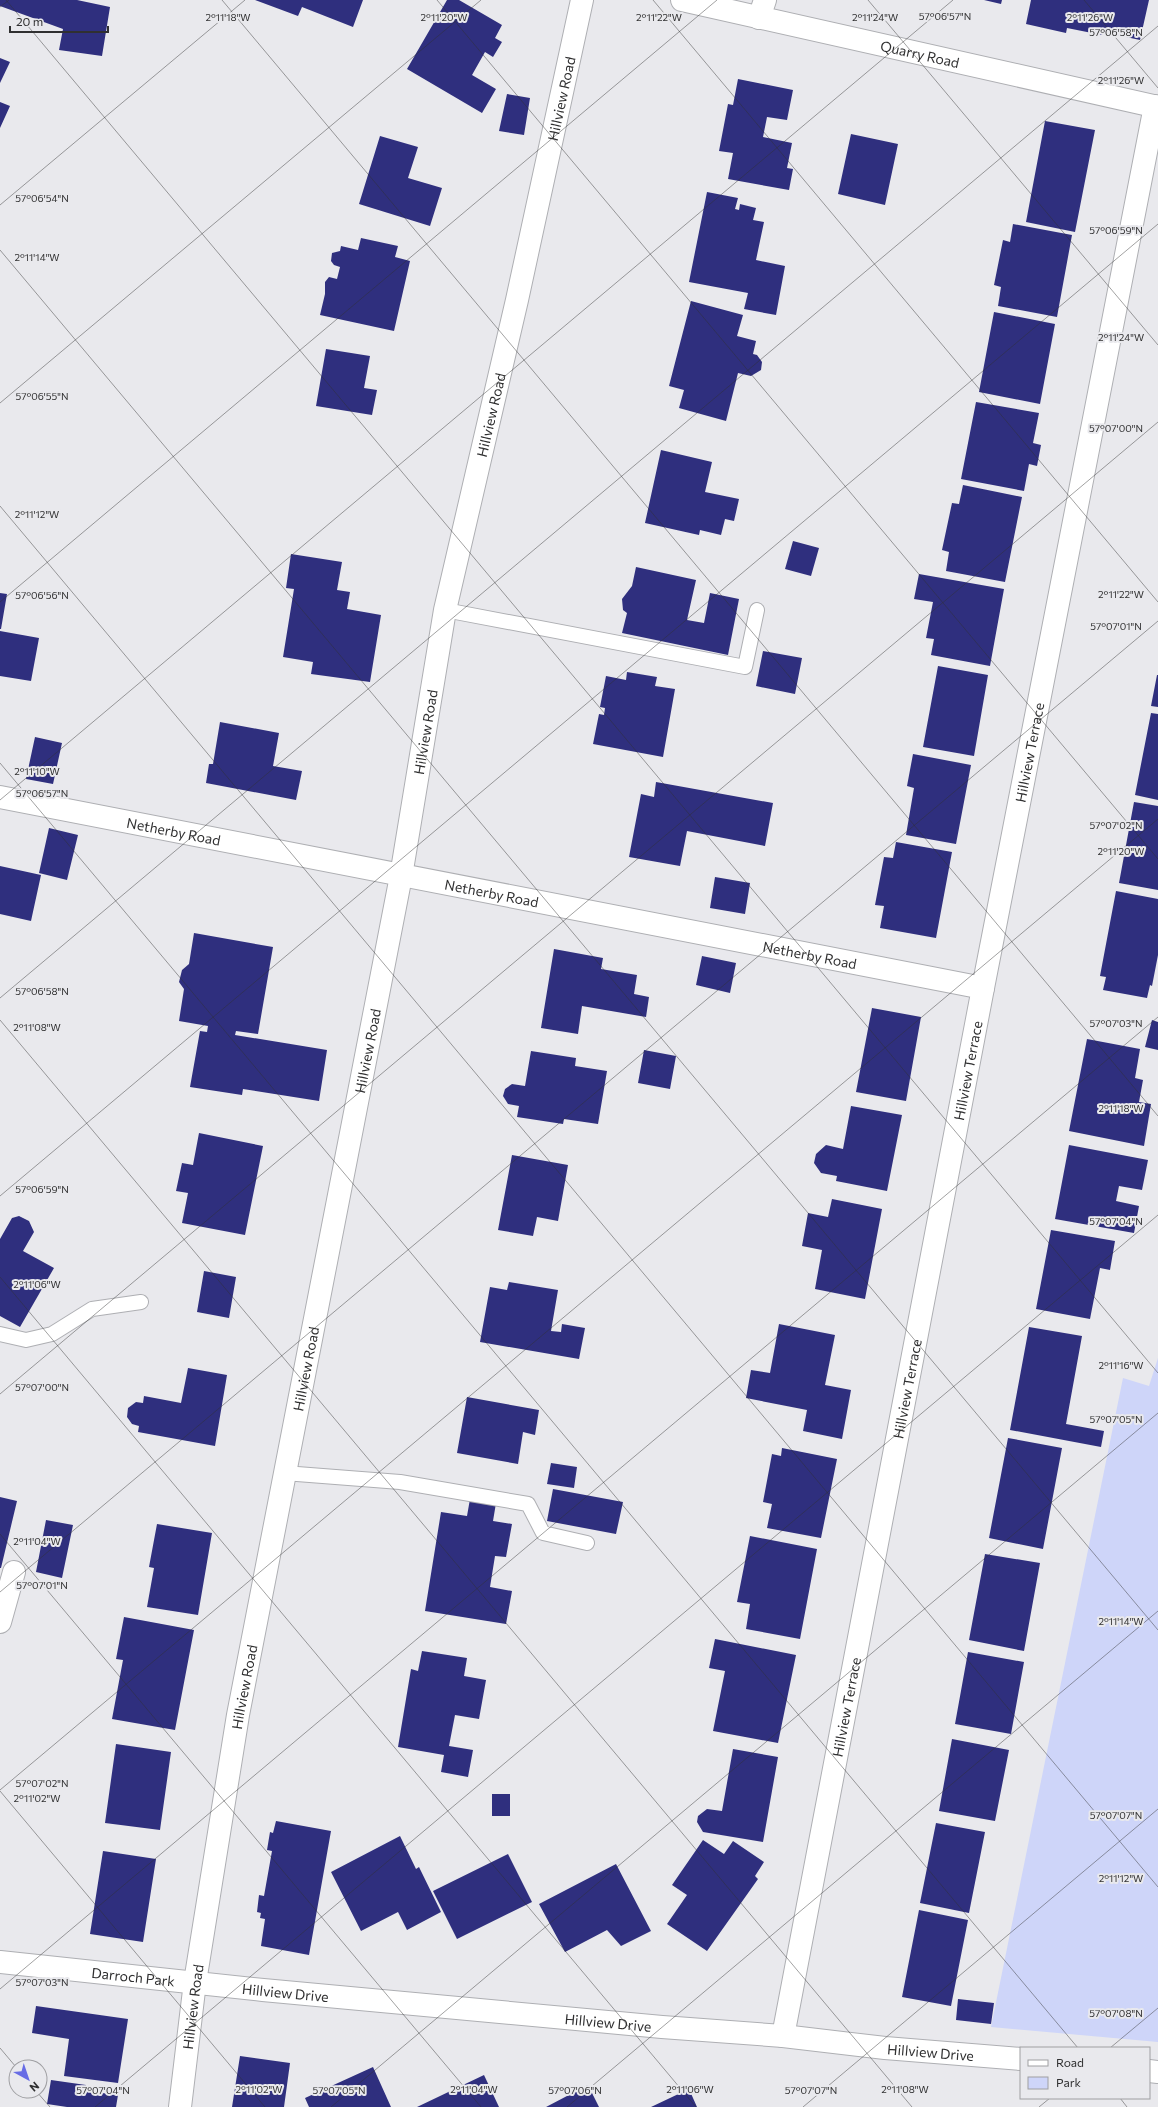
<svg xmlns="http://www.w3.org/2000/svg" width="1158" height="2107" font-family="Commissioner,sans-serif">
<rect width="100%" height="100%" fill="#e9e9ed"/>
<path fill="#ced5f9" d="M 1158,1358 L 1158,2042 L 991,2027 L 1123,1378 L 1149,1386 Z"/>
<path fill="#2f2f7e" d="M 0,0 L 77,0 L 110,7 L 102,56 L 59,50 L 63,29 L 0,6 Z
M 255,0 L 363,0 L 353,27 L 302,7 L 298,16 Z
M 447,0 L 459,0 L 502,25 L 495,38 L 502,42 L 493,57 L 485,52 L 472,75 L 496,89 L 482,113 L 407,69 Z
M 984,0 L 1002,0 L 1001,4 Z
M 1031,0 L 1149,0 L 1140,40 L 1103,32 L 1102,35 L 1067,28 L 1066,33 L 1026,24 Z
M 0,58 L 10,62 L 0,83 Z
M 738,79 L 793,90 L 787,120 L 767,117 L 763,137 L 792,143 L 787,168 L 793,169 L 789,190 L 728,179 L 733,153 L 719,151 L 728,104 L 733,105 Z
M 507,94 L 530,98 L 524,135 L 499,131 Z
M 0,102 L 10,106 L 0,128 Z
M 1045,121 L 1095,130 L 1075,232 L 1026,222 Z
M 851,134 L 898,144 L 885,205 L 838,194 Z
M 380,136 L 418,147 L 408,178 L 442,188 L 430,226 L 359,204 Z
M 707,192 L 738,198 L 735,209 L 739,210 L 740,204 L 756,208 L 753,220 L 764,222 L 756,260 L 785,266 L 776,315 L 744,309 L 748,293 L 689,282 Z
M 1013,224 L 1072,235 L 1057,317 L 998,306 L 1001,287 L 994,285 L 1003,240 L 1010,242 Z
M 361,238 L 398,246 L 395,257 L 410,261 L 394,331 L 320,315 L 325,294 L 325,282 L 329,277 L 337,279 L 340,267 L 334,265 L 331,261 L 332,253 L 340,251 L 341,246 L 358,250 Z
M 691,301 L 743,315 L 737,336 L 756,341 L 753,354 L 757,355 L 762,362 L 761,370 L 751,376 L 738,373 L 726,421 L 679,408 L 684,390 L 669,386 Z
M 994,312 L 1055,324 L 1040,404 L 979,392 Z
M 326,349 L 370,356 L 364,388 L 377,390 L 372,415 L 316,406 Z
M 976,402 L 1039,413 L 1033,443 L 1041,445 L 1037,466 L 1029,464 L 1024,491 L 961,479 Z
M 661,450 L 712,462 L 705,492 L 739,499 L 734,521 L 725,519 L 721,535 L 700,530 L 699,535 L 645,523 Z
M 963,485 L 1022,497 L 1005,582 L 946,571 L 949,552 L 942,550 L 952,503 L 959,504 Z
M 793,541 L 819,548 L 811,576 L 785,569 Z
M 291,554 L 342,562 L 337,590 L 350,592 L 347,609 L 381,615 L 370,682 L 311,674 L 313,662 L 283,657 L 294,589 L 286,588 Z
M 636,567 L 696,580 L 687,620 L 704,623 L 710,593 L 739,599 L 728,655 L 622,633 L 627,613 L 623,610 L 622,599 L 632,586 Z
M 919,574 L 1004,589 L 990,666 L 931,655 L 934,639 L 926,638 L 933,602 L 914,599 Z
M 0,593 L 7,594 L 1,629 L 0,629 Z
M 0,631 L 39,638 L 31,681 L 0,676 Z
M 763,651 L 802,658 L 795,694 L 756,686 Z
M 938,666 L 988,675 L 974,756 L 923,747 Z
M 627,672 L 657,677 L 655,686 L 675,689 L 663,757 L 593,744 L 599,714 L 604,715 L 605,708 L 600,707 L 606,676 L 626,680 Z
M 1157,675 L 1158,675 L 1158,707 L 1151,706 Z
M 1151,713 L 1158,714 L 1158,800 L 1135,795 Z
M 220,722 L 279,733 L 273,766 L 302,771 L 296,800 L 206,783 L 209,764 L 213,764 Z
M 35,737 L 62,743 L 53,784 L 26,779 Z
M 913,754 L 971,765 L 956,844 L 906,835 L 914,788 L 907,786 Z
M 656,782 L 773,803 L 765,846 L 687,831 L 680,866 L 629,857 L 641,794 L 654,797 Z
M 1134,802 L 1158,806 L 1158,890 L 1119,883 Z
M 49,828 L 78,835 L 67,880 L 39,873 Z
M 896,842 L 952,852 L 936,938 L 880,928 L 884,906 L 875,905 L 884,857 L 893,858 Z
M 0,866 L 41,875 L 31,921 L 0,914 Z
M 715,877 L 750,883 L 745,914 L 710,908 Z
M 1116,891 L 1158,899 L 1158,955 L 1152,986 L 1150,985 L 1147,998 L 1103,990 L 1106,977 L 1100,976 Z
M 194,933 L 273,947 L 258,1034 L 236,1031 L 235,1035 L 327,1050 L 319,1101 L 243,1089 L 242,1095 L 190,1087 L 200,1031 L 207,1032 L 208,1026 L 179,1021 L 184,989 L 179,982 L 182,970 L 189,964 Z
M 554,949 L 603,958 L 601,969 L 637,975 L 634,994 L 649,997 L 646,1017 L 582,1006 L 578,1034 L 541,1028 Z
M 702,956 L 736,963 L 730,993 L 696,985 Z
M 872,1008 L 921,1017 L 906,1101 L 856,1092 Z
M 1152,1020 L 1158,1022 L 1158,1050 L 1145,1047 Z
M 1087,1039 L 1140,1049 L 1135,1078 L 1143,1080 L 1139,1102 L 1151,1104 L 1144,1146 L 1069,1131 Z
M 644,1050 L 676,1056 L 670,1089 L 638,1083 Z
M 531,1051 L 576,1058 L 575,1066 L 607,1071 L 598,1124 L 564,1119 L 563,1124 L 517,1117 L 519,1106 L 508,1104 L 503,1096 L 505,1089 L 512,1084 L 525,1086 Z
M 851,1106 L 902,1115 L 887,1191 L 836,1181 L 837,1176 L 821,1173 L 814,1163 L 816,1154 L 826,1145 L 843,1149 Z
M 199,1133 L 263,1146 L 245,1235 L 182,1223 L 188,1193 L 176,1191 L 182,1163 L 193,1165 Z
M 1069,1145 L 1148,1160 L 1142,1190 L 1119,1186 L 1116,1201 L 1139,1206 L 1134,1233 L 1055,1219 Z
M 512,1155 L 568,1165 L 558,1221 L 537,1217 L 533,1236 L 498,1230 Z
M 832,1199 L 882,1209 L 865,1299 L 815,1289 L 822,1250 L 802,1246 L 808,1213 L 828,1217 Z
M 19,1216 L 29,1221 L 34,1232 L 23,1251 L 54,1268 L 20,1327 L 0,1316 L 0,1239 L 12,1218 Z
M 1051,1230 L 1115,1241 L 1110,1270 L 1100,1268 L 1090,1319 L 1036,1309 Z
M 204,1271 L 236,1277 L 229,1318 L 197,1312 Z
M 509,1282 L 558,1290 L 551,1331 L 561,1332 L 562,1324 L 585,1328 L 579,1359 L 480,1342 L 490,1287 L 507,1290 Z
M 779,1324 L 835,1335 L 825,1385 L 851,1390 L 842,1439 L 803,1431 L 807,1410 L 746,1398 L 751,1370 L 770,1373 Z
M 1029,1327 L 1082,1336 L 1066,1424 L 1104,1431 L 1101,1447 L 1010,1430 Z
M 188,1368 L 227,1375 L 215,1446 L 138,1432 L 139,1426 L 132,1424 L 127,1417 L 128,1408 L 136,1402 L 143,1403 L 144,1396 L 181,1403 Z
M 467,1397 L 539,1410 L 535,1435 L 523,1432 L 518,1464 L 457,1453 Z
M 1008,1438 L 1062,1448 L 1043,1549 L 989,1538 Z
M 782,1448 L 837,1459 L 821,1538 L 767,1528 L 772,1504 L 763,1502 L 772,1454 L 781,1456 Z
M 551,1463 L 577,1467 L 574,1488 L 547,1484 Z
M 553,1489 L 623,1502 L 616,1534 L 547,1521 Z
M 0,1497 L 17,1501 L 1,1568 L 0,1568 Z
M 470,1499 L 496,1503 L 493,1521 L 512,1524 L 506,1557 L 495,1556 L 490,1587 L 512,1591 L 506,1624 L 425,1611 L 441,1512 L 467,1516 Z
M 46,1520 L 73,1525 L 62,1578 L 36,1572 Z
M 157,1524 L 212,1533 L 198,1615 L 147,1607 L 154,1568 L 149,1567 Z
M 750,1536 L 817,1549 L 800,1639 L 746,1629 L 750,1604 L 737,1602 Z
M 985,1554 L 1040,1563 L 1024,1651 L 969,1640 Z
M 124,1617 L 194,1630 L 175,1730 L 112,1719 L 123,1660 L 116,1659 Z
M 715,1639 L 796,1655 L 778,1743 L 713,1731 L 725,1671 L 709,1668 Z
M 422,1651 L 467,1658 L 464,1676 L 486,1680 L 479,1719 L 455,1715 L 449,1746 L 473,1750 L 468,1777 L 441,1772 L 444,1755 L 398,1747 L 411,1669 L 418,1671 Z
M 968,1652 L 1024,1662 L 1011,1734 L 955,1724 Z
M 952,1739 L 1009,1750 L 995,1821 L 939,1811 Z
M 116,1744 L 171,1752 L 160,1830 L 105,1823 Z
M 733,1749 L 778,1757 L 763,1842 L 703,1832 L 697,1822 L 698,1816 L 707,1809 L 722,1811 Z
M 492,1794 L 510,1794 L 510,1816 L 492,1816 Z
M 276,1821 L 331,1831 L 309,1955 L 261,1946 L 265,1919 L 260,1918 L 261,1913 L 257,1912 L 259,1895 L 264,1896 L 272,1851 L 267,1850 L 270,1832 L 273,1833 Z
M 936,1823 L 985,1832 L 969,1913 L 920,1903 Z
M 400,1836 L 416,1869 L 419,1867 L 441,1912 L 407,1930 L 398,1912 L 361,1931 L 331,1872 Z
M 703,1840 L 724,1854 L 733,1841 L 764,1862 L 755,1876 L 758,1879 L 707,1951 L 667,1924 L 687,1895 L 672,1885 Z
M 103,1851 L 156,1859 L 143,1942 L 90,1934 Z
M 508,1854 L 532,1902 L 457,1939 L 433,1891 Z
M 616,1864 L 651,1931 L 621,1946 L 607,1930 L 565,1952 L 539,1904 Z
M 919,1910 L 968,1920 L 951,2006 L 902,1997 Z
M 958,1999 L 994,2003 L 991,2024 L 956,2020 Z
M 36,2006 L 128,2019 L 118,2083 L 64,2076 L 69,2039 L 32,2033 Z
M 240,2056 L 290,2063 L 284,2107 L 232,2107 Z
M 373,2067 L 391,2107 L 309,2107 L 305,2098 Z
M 484,2075 L 499,2107 L 417,2107 Z
M 51,2080 L 86,2085 L 86,2091 L 118,2095 L 116,2107 L 67,2107 L 47,2104 Z
M 588,2085 L 599,2107 L 546,2107 Z
M 689,2089 L 697,2107 L 651,2107 Z"/>
<g fill="none" stroke-linecap="round" stroke-linejoin="round">
<g stroke="#aeafb3" stroke-width="16">
<path id="service" d="M 445,610 L 745,667 L 757,610
M 0,1334 L 26,1340 L 52,1334 L 92,1309 L 141,1302
M 284,1473 L 400,1482 L 528,1504 L 543,1533 L 587,1543"/>
</g>
<g stroke="#aeafb3" stroke-width="24">
<g id="minor">
<path id="s1" d="M 682,0 L 1158,107"/>
<path d="M 759,18 L 765,0"/>
<path id="s2" d="M 0,797 L 983,988"/>
<path d="M 0,1622 L 14,1572"/>
<path id="s3" d="M 0,1962 L 263,1990 L 662,2027 L 783,2036 L 885,2048 L 1021,2059"/>
<path id="s4" d="M 783,2036 L 983,988 L 1155,106"/>
<path d="M 1149,2071 L 1158,2072"/>
<path id="s5" d="M 180,2107 L 195,1982 L 238,1715 L 401,876 L 445,610 L 517,300 L 582,0"/>
</g>
</g>
<use href="#service" stroke="#fff" stroke-width="14"/>
<use href="#minor" stroke="#fff" stroke-width="22"/>
</g>
<path fill="none" stroke="#303031" stroke-width="1" stroke-opacity="0.45" d="M 6,0 L 1158,1373M 222,0 L 1158,1116M 437,0 L 1158,859M 653,0 L 1158,602M 868,0 L 1158,345M 1084,0 L 1158,88M 0,7 L 9,0M 0,205 L 245,0M 0,250 L 1158,1630M 0,403 L 481,0M 0,506 L 1158,1887M 0,602 L 717,0M 0,763 L 1078,2048M 0,800 L 953,0M 0,998 L 1158,26M 0,1020 L 912,2107M 0,1196 L 1158,224M 0,1277 L 696,2107M 0,1394 L 1158,422M 0,1534 L 481,2107M 0,1592 L 1158,621M 0,1790 L 1158,819M 0,1791 L 265,2107M 0,1989 L 1158,1017M 0,2048 L 16,2067M 1110,2048 L 1158,2008M 36,2091 L 50,2107M 1120,2098 L 1127,2107M 95,2107 L 1158,1215M 331,2107 L 1158,1413M 567,2107 L 1158,1611M 803,2107 L 1158,1809M 1039,2107 L 1050,2098"/>
<g text-anchor="middle" dominant-baseline="central" stroke-width="4" stroke-linejoin="round" paint-order="stroke">
<g font-size="14" fill="#303031" stroke="#e9e9ed">
<text stroke="none"><textPath href="#s1" startOffset="244">Quarry Road</textPath></text>
<text stroke="none"><textPath href="#s5" startOffset="2045">Hillview Road</textPath></text>
<text stroke="none"><textPath href="#s5" startOffset="1721">Hillview Road</textPath></text>
<text stroke="none"><textPath href="#s5" startOffset="1397">Hillview Road</textPath></text>
<text stroke="none"><textPath href="#s4" startOffset="1307">Hillview Terrace</textPath></text>
<text stroke="none"><textPath href="#s2" startOffset="177">Netherby Road</textPath></text>
<text stroke="none"><textPath href="#s2" startOffset="501">Netherby Road</textPath></text>
<text stroke="none"><textPath href="#s2" startOffset="825">Netherby Road</textPath></text>
<text stroke="none"><textPath href="#s5" startOffset="1073">Hillview Road</textPath></text>
<text stroke="none"><textPath href="#s4" startOffset="983">Hillview Terrace</textPath></text>
<text stroke="none"><textPath href="#s5" startOffset="749">Hillview Road</textPath></text>
<text stroke="none"><textPath href="#s4" startOffset="659">Hillview Terrace</textPath></text>
<text stroke="none"><textPath href="#s5" startOffset="425">Hillview Road</textPath></text>
<text stroke="none"><textPath href="#s4" startOffset="335">Hillview Terrace</textPath></text>
<text stroke="none"><textPath href="#s3" startOffset="134">Darroch Park</textPath></text>
<text stroke="none"><textPath href="#s3" startOffset="287">Hillview Drive</textPath></text>
<text stroke="none"><textPath href="#s5" startOffset="101">Hillview Road</textPath></text>
<text stroke="none"><textPath href="#s3" startOffset="611">Hillview Drive</textPath></text>
<text stroke="none"><textPath href="#s3" startOffset="935">Hillview Drive</textPath></text>
</g>
</g>
<g font-size="10" text-anchor="middle" fill="#303031" stroke="#e9e9ed" stroke-width="4" stroke-linejoin="round" paint-order="stroke">
<text x="945" y="20">57°06'57"N</text>
<text x="444" y="21">2°11'20"W</text>
<text x="228" y="21">2°11'18"W</text>
<text x="659" y="21">2°11'22"W</text>
<text x="875" y="21">2°11'24"W</text>
<text x="1090" y="21">2°11'26"W</text>
<text x="1116" y="36">57°06'58"N</text>
<text x="1121" y="84">2°11'26"W</text>
<text x="42" y="202">57°06'54"N</text>
<text x="1116" y="234">57°06'59"N</text>
<text x="37" y="261">2°11'14"W</text>
<text x="1121" y="341">2°11'24"W</text>
<text x="42" y="400">57°06'55"N</text>
<text x="1116" y="432">57°07'00"N</text>
<text x="37" y="518">2°11'12"W</text>
<text x="1121" y="598">2°11'22"W</text>
<text x="42" y="599">57°06'56"N</text>
<text x="1116" y="630">57°07'01"N</text>
<text x="37" y="775">2°11'10"W</text>
<text x="42" y="797">57°06'57"N</text>
<text x="1116" y="829">57°07'02"N</text>
<text x="1121" y="855">2°11'20"W</text>
<text x="42" y="995">57°06'58"N</text>
<text x="1116" y="1027">57°07'03"N</text>
<text x="37" y="1031">2°11'08"W</text>
<text x="1121" y="1112">2°11'18"W</text>
<text x="42" y="1193">57°06'59"N</text>
<text x="1116" y="1225">57°07'04"N</text>
<text x="37" y="1288">2°11'06"W</text>
<text x="1121" y="1369">2°11'16"W</text>
<text x="42" y="1391">57°07'00"N</text>
<text x="1116" y="1423">57°07'05"N</text>
<text x="37" y="1545">2°11'04"W</text>
<text x="42" y="1589">57°07'01"N</text>
<text x="1121" y="1625">2°11'14"W</text>
<text x="42" y="1787">57°07'02"N</text>
<text x="37" y="1802">2°11'02"W</text>
<text x="1116" y="1819">57°07'07"N</text>
<text x="1121" y="1882">2°11'12"W</text>
<text x="42" y="1986">57°07'03"N</text>
<text x="1116" y="2017">57°07'08"N</text>
<text x="259" y="2093">2°11'02"W</text>
<text x="474" y="2093">2°11'04"W</text>
<text x="690" y="2093">2°11'06"W</text>
<text x="905" y="2093">2°11'08"W</text>
<text x="103" y="2094">57°07'04"N</text>
<text x="339" y="2094">57°07'05"N</text>
<text x="575" y="2094">57°07'06"N</text>
<text x="811" y="2094">57°07'07"N</text>
</g>
<rect x="1020" y="2047" width="130" height="52" fill="#e9e9ed" stroke="#9f9fa2"/>
<rect x="1028" y="2060" width="20" height="6" fill="#ffffff" stroke="#9f9fa2"/>
<text x="1056" y="2067" font-size="12" fill="#303031">Road</text>
<rect x="1028" y="2077" width="20" height="12" fill="#ced5f9" stroke="#9f9fa2"/>
<text x="1056" y="2087" font-size="12" fill="#303031">Park</text>
<g transform="translate(28 2079) rotate(140)"><circle r="19" fill="#e9e9ed" stroke="#9f9fa2"/>
<path d="M0-3L7 15L0 10L-7 15Z" fill="#676ce5"/>
<text y="-6" font-size="11" font-weight="bold" text-anchor="middle" fill="#303031">N</text>
</g>
<path d="M10 26v6h98v-6" fill="none" stroke="#303031" stroke-width="2"/>
<text x="16" y="26" font-size="12" fill="#303031" stroke="#e9e9ed" stroke-width="3" paint-order="stroke">20 m</text>
</svg>
